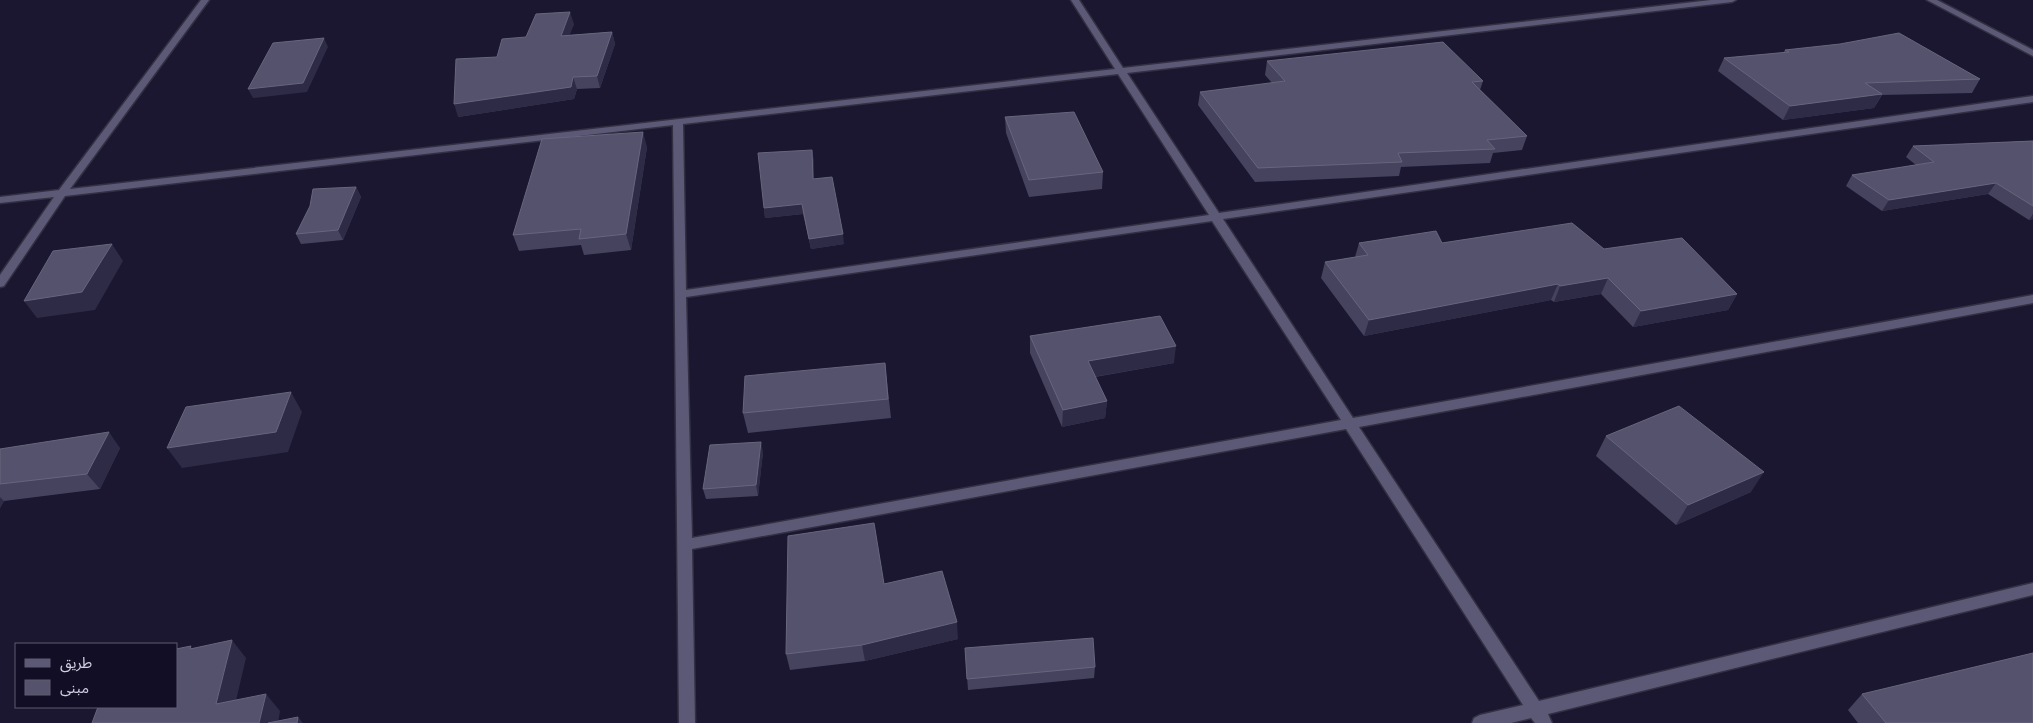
<svg xmlns="http://www.w3.org/2000/svg" width="2033" height="723" font-family="Montserrat,'Noto Sans Arabic',sans-serif">
<rect width="100%" height="100%" fill="#1b1730"/>
<g fill="none" stroke-linecap="round" stroke-linejoin="round">
<g stroke="#333043" stroke-width="3">
<path id="minor" d="M 201,0 L 209,0 L 70,189 L 1115,69 L 1071,0 L 1079,0 L 1123,68 L 1711,0 L 1736,0 L 1732,2 L 1127,73 L 1219,213 L 2033,96 L 2033,102 L 1223,219 L 1353,418 L 2033,295 L 2033,303 L 1359,427 L 1539,701 L 2033,583 L 2033,595 L 1548,714 L 1552,723 L 1535,723 L 1531,718 L 1511,723 L 1472,723 L 1474,718 L 1480,715 L 1523,705 L 1346,429 L 692,549 L 695,723 L 679,723 L 673,125 L 65,196 L 4,286 L 0,287 L 0,275 L 54,197 L 0,203 L 0,197 L 59,190 ZM 1118,74 L 1209,215 L 686,290 L 683,124 ZM 1212,221 L 1341,420 L 692,538 L 686,297 Z
M 1927,0 L 1937,0 L 2033,50 L 2033,56 Z"/>
</g>
<use href="#minor" fill="#5c5977" fill-rule="evenodd"/>
</g>
<path fill="#45435e" d="M 574,24 L 569,35 L 612,32 L 615,44 L 600,88 L 577,89 L 574,99 L 458,117 L 497,57 L 526,37 Z
M 1785,50 L 1980,79 L 1972,93 L 1882,95 L 1874,108 L 1783,120 L 1718,71 L 1724,58 L 1783,53 Z
M 1267,61 L 1483,81 L 1480,90 L 1527,136 L 1522,150 L 1493,153 L 1490,163 L 1401,167 L 1399,176 L 1255,182 L 1198,105 L 1200,92 L 1272,83 L 1265,75 Z
M 1005,117 L 1103,172 L 1102,189 L 1029,197 L 1006,133 Z
M 2033,141 L 2033,219 L 2029,220 L 1988,194 L 1882,211 L 1846,186 L 1852,175 L 1916,165 L 1906,157 L 1913,146 Z
M 647,147 L 631,250 L 584,255 L 581,245 L 519,251 L 513,235 Z
M 814,160 L 814,179 L 844,244 L 811,249 L 803,214 L 765,218 L 764,208 Z
M 356,187 L 361,197 L 343,240 L 301,244 L 296,234 Z
M 1359,243 L 1442,243 L 1604,249 L 1737,294 L 1728,310 L 1633,327 L 1601,294 L 1554,302 L 1551,300 L 1364,336 L 1321,278 L 1325,262 L 1355,257 Z
M 1030,336 L 1174,363 L 1095,377 L 1107,401 L 1105,418 L 1062,427 L 1030,353 Z
M 885,363 L 891,418 L 748,433 L 743,413 Z
M 1606,436 L 1751,492 L 1676,525 L 1596,456 Z
M 120,448 L 100,489 L 4,501 L 0,508 L 0,449 Z
M 763,452 L 758,496 L 706,499 L 703,489 Z
M 884,584 L 958,639 L 865,661 L 790,670 L 786,654 Z
M 965,648 L 1095,667 L 1094,678 L 968,690 Z
M 1862,694 L 2033,723 L 1858,723 L 1848,710 Z"/>
<path fill="#2e2b46" d="M 570,12 L 574,24 L 565,47 L 561,36 Z
M 612,32 L 615,44 L 600,88 L 597,76 Z
M 324,38 L 328,47 L 307,92 L 253,98 L 248,89 Z
M 573,77 L 577,89 L 574,99 L 458,117 L 454,104 Z
M 1882,94 L 1874,108 L 1783,120 L 1790,106 Z
M 643,132 L 647,147 L 631,250 L 626,234 Z
M 812,150 L 814,160 L 814,189 L 813,179 Z
M 1996,183 L 1988,194 L 1882,211 L 1889,200 Z
M 356,187 L 361,197 L 343,240 L 338,230 Z
M 802,204 L 803,214 L 765,218 L 764,208 Z
M 2033,214 L 2033,219 L 2029,220 Z
M 843,234 L 844,244 L 811,249 L 809,239 Z
M 112,244 L 123,261 L 95,310 L 37,318 L 24,301 Z
M 1608,278 L 1601,294 L 1554,302 L 1560,286 Z
M 1558,284 L 1551,300 L 1364,336 L 1369,320 Z
M 1737,294 L 1728,310 L 1633,327 L 1641,311 Z
M 1176,346 L 1174,363 L 1087,378 L 1088,361 Z
M 291,392 L 302,412 L 288,452 L 182,468 L 167,448 Z
M 1107,401 L 1105,418 L 1062,427 L 1063,410 Z
M 109,432 L 120,448 L 100,489 L 87,474 Z
M 761,442 L 763,452 L 758,496 L 756,485 Z
M 1764,472 L 1751,492 L 1676,525 L 1688,505 Z
M 0,497 L 4,501 L 0,508 Z
M 957,622 L 958,639 L 865,661 L 862,645 Z
M 232,640 L 246,658 L 231,722 L 216,704 Z
M 266,694 L 280,711 L 278,723 L 259,723 Z
M 298,717 L 303,723 L 297,723 Z"/>
<path fill="#54526c" stroke="#68657e" d="M 570,12 L 561,36 L 612,32 L 597,76 L 573,77 L 571,87 L 454,104 L 456,59 L 497,57 L 502,39 L 526,37 L 536,14 Z
M 1899,33 L 1980,79 L 1865,83 L 1882,94 L 1790,106 L 1724,58 L 1789,52 L 1785,50 L 1840,44 Z
M 324,38 L 303,83 L 248,89 L 273,43 Z
M 1443,42 L 1483,81 L 1472,82 L 1527,136 L 1487,140 L 1495,149 L 1398,153 L 1402,162 L 1258,168 L 1200,92 L 1285,81 L 1267,61 Z
M 1074,112 L 1103,172 L 1029,180 L 1005,117 Z
M 643,132 L 626,234 L 579,239 L 581,229 L 513,235 L 542,139 Z
M 2033,141 L 2033,206 L 1996,183 L 1889,200 L 1852,175 L 1934,162 L 1913,146 Z
M 812,150 L 813,179 L 832,177 L 843,234 L 809,239 L 802,204 L 764,208 L 758,153 Z
M 356,187 L 338,230 L 296,234 L 310,206 L 313,189 Z
M 1572,223 L 1604,249 L 1682,238 L 1737,294 L 1641,311 L 1608,278 L 1560,286 L 1558,284 L 1369,320 L 1325,262 L 1368,255 L 1359,243 L 1436,231 L 1442,243 Z
M 112,244 L 82,292 L 24,301 L 53,251 Z
M 1160,316 L 1176,346 L 1088,361 L 1107,401 L 1063,410 L 1030,336 Z
M 885,363 L 888,399 L 743,413 L 745,376 Z
M 291,392 L 276,432 L 167,448 L 186,407 Z
M 1679,406 L 1764,472 L 1688,505 L 1606,436 Z
M 109,432 L 87,474 L 0,484 L 0,449 Z
M 761,442 L 756,485 L 703,489 L 710,445 Z
M 874,523 L 884,584 L 942,571 L 957,622 L 862,645 L 786,654 L 788,536 Z
M 1093,638 L 1095,667 L 967,679 L 965,648 Z
M 232,640 L 216,704 L 266,694 L 259,723 L 92,723 L 98,707 L 176,707 L 176,649 L 191,646 L 190,649 Z
M 2033,653 L 2033,723 L 1886,723 L 1862,694 Z
M 298,717 L 297,723 L 268,723 Z"/>
<rect x="15" y="643" width="162" height="65" fill="#120e26" stroke="#5e5b70"/>
<rect x="25" y="659" width="25" height="8" fill="#5c5977" stroke="#5e5b70"/>
<text x="60" y="668" font-size="15" fill="#d0cfe0">طريق</text>
<rect x="25" y="680" width="25" height="15" fill="#54526c" stroke="#5e5b70"/>
<text x="60" y="693" font-size="15" fill="#d0cfe0">مبنى</text>
</svg>
